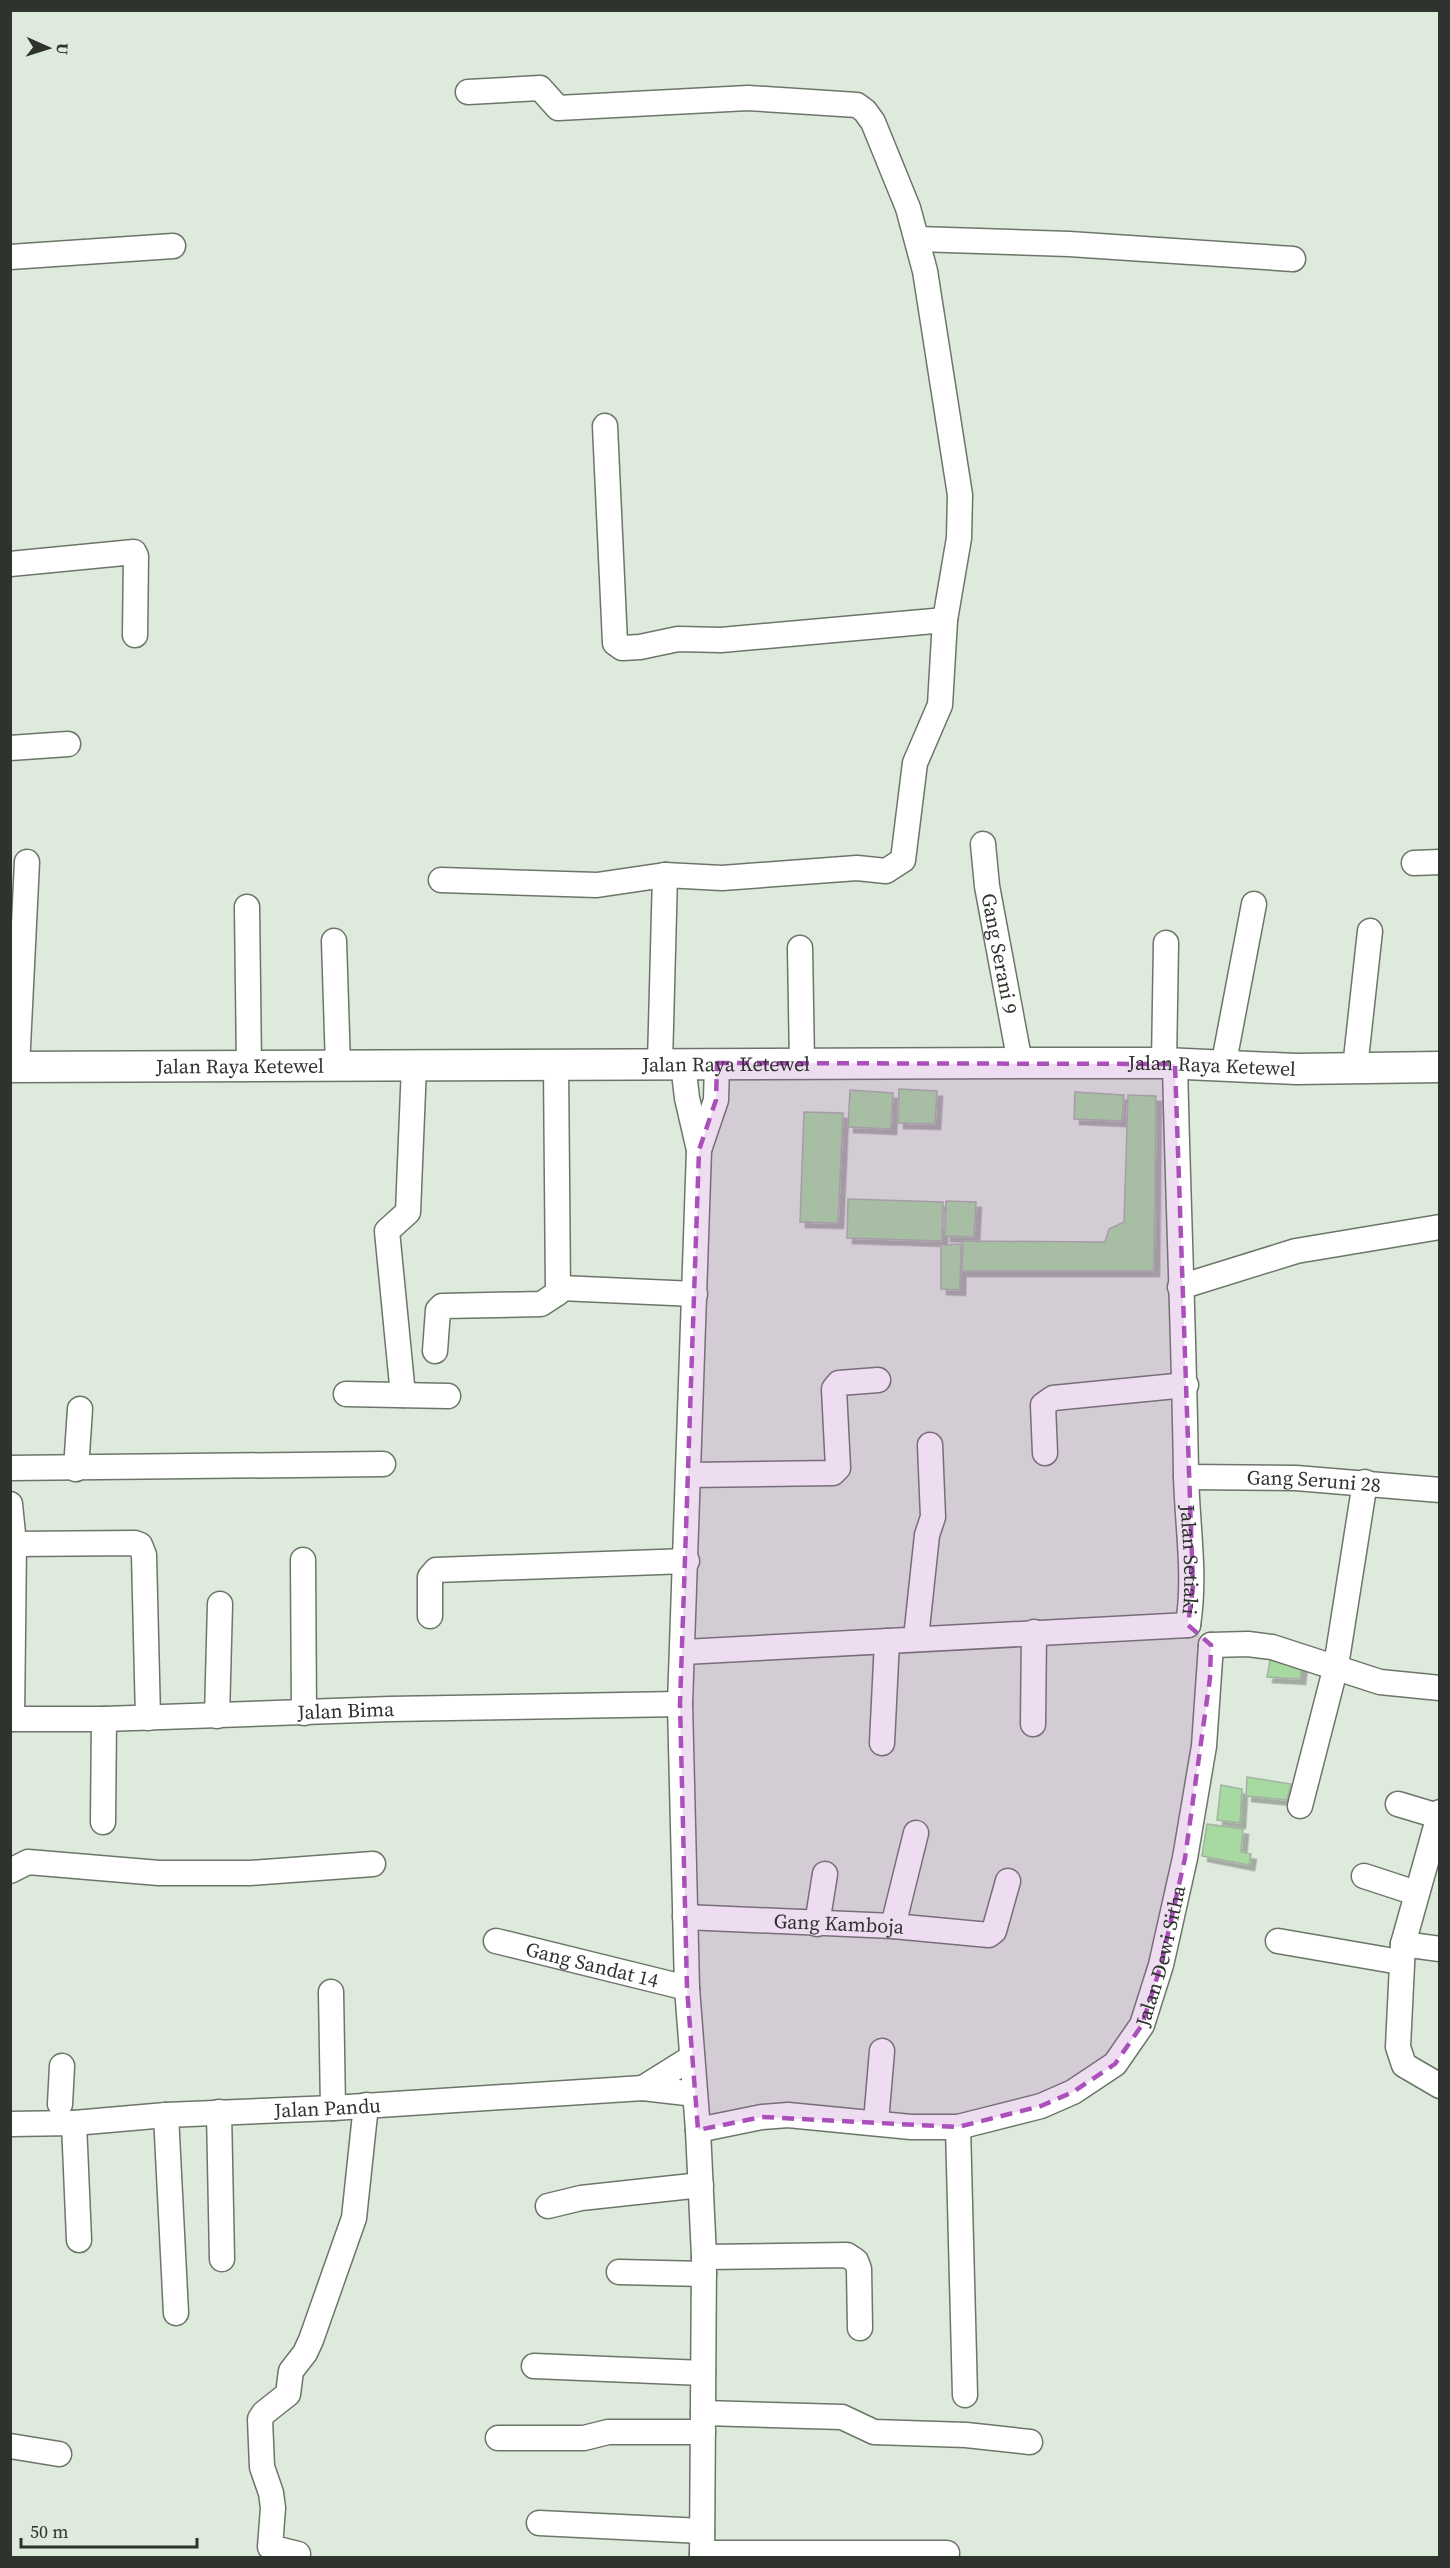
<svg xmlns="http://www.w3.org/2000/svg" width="1450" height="2568" font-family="'Source Serif 4',serif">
<defs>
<filter id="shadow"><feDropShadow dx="5.5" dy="5.5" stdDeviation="0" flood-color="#0004"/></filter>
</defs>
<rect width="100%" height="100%" fill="#deebdc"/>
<path fill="#a7daa0" stroke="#a5b1a3" stroke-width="1.5" filter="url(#shadow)" d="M 899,1089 L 937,1091 L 935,1124 L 898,1123 Z
M 850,1090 L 893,1093 L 891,1129 L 848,1127 Z
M 1075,1092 L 1124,1095 L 1122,1121 L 1074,1119 Z
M 1128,1095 L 1156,1096 L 1154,1271 L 962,1271 L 963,1241 L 1105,1242 L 1109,1229 L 1124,1222 Z
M 804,1112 L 843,1113 L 838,1223 L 800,1222 Z
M 848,1199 L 943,1202 L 942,1241 L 847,1238 Z
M 946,1201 L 976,1202 L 974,1237 L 945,1236 Z
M 961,1244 L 960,1290 L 941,1289 L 941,1245 Z
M 1271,1656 L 1302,1663 L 1300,1679 L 1267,1677 Z
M 1247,1777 L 1291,1784 L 1287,1800 L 1246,1796 Z
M 1221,1785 L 1242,1789 L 1240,1823 L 1217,1820 Z
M 1207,1824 L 1243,1829 L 1241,1852 L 1251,1854 L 1249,1865 L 1202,1856 Z"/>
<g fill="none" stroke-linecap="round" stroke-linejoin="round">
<g stroke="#6b7669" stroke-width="27">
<g id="minor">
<path d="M 917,239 L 1069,244 L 1293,259"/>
<path d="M 10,257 L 173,246"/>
<path d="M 605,426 L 615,643 L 622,648 L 640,647 L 678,639 L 721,640 L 945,620"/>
<path d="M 10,564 L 134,552 L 136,556 L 135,635"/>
<path d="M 10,748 L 68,744"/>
<path id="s1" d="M 983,844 L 987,886 L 1020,1063"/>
<path d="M 1414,863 L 1440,862"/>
<path d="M 441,880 L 597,885 L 665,875 L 722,878 L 857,868 L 886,871 L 903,860 L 915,763 L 940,705 L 945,620 L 959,538 L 960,495 L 925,271 L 908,208 L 873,122 L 865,111 L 857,105 L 748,98 L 558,108 L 540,88 L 468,92"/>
<path d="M 247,907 L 249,1066"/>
<path d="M 334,941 L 338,1066"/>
<path d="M 800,948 L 802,1063"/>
<path d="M 660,1063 L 665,875"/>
<path d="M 1164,1063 L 1166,943"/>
<path d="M 683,1064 L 687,1098 L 699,1150 L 680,1704 L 687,1988 L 698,2130 L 704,2257 L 702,2558"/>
<path id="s2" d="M 1175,1064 C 1178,1201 1184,1338 1186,1474 C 1187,1525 1196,1574 1188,1625"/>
<path d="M 17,1067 L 27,862"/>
<path d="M 1223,1067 L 1254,904"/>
<path d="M 1355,1068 L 1370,931"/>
<path d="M 699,1150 L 716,1100 L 717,1063"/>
<path d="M 1180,1287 L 1296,1251 L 1440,1227"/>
<path d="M 560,1288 L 695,1294"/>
<path d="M 435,1351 L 438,1310 L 442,1306 L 541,1304 L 558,1293 L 556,1066"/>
<path d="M 346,1394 L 448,1396"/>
<path d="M 403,1395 L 387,1231 L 408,1212 L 414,1066"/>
<path d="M 1045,1453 L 1043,1405 L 1053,1398 L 1186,1385"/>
<path d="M 10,1468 L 383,1464"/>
<path d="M 76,1469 L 80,1409"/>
<path d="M 689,1475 L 833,1473 L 838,1468 L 834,1389 L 839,1383 L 878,1380"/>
<path id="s3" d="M 1186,1477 L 1296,1478 L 1440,1490"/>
<path d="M 10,1504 L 14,1544 L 12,1719"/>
<path d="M 14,1544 L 135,1543 L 140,1545 L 144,1555 L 148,1718"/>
<path d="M 303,1560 L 304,1713"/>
<path d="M 430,1616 L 430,1577 L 436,1570 L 687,1561"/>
<path d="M 916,1638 L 927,1535 L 933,1517 L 930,1445"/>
<path d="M 1211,1645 L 1248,1644 L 1272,1647 L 1380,1682 L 1440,1688"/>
<path d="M 684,1652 L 1188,1625"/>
<path d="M 217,1716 L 220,1604"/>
<path id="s4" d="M 10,1719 L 104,1719 L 390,1709 L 680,1704"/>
<path d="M 1033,1724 L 1034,1632"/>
<path d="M 882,1743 L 887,1641"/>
<path d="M 1398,1804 L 1438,1816"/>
<path d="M 1300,1806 L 1336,1666 L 1365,1482"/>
<path d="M 1440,1812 L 1403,1944 L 1398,2047 L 1404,2065 L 1440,2086"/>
<path d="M 103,1822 L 104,1719"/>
<path d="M 10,1871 L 28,1862 L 159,1873 L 250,1873 L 373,1864"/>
<path d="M 1364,1876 L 1416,1893"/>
<path id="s5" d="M 685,1917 L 893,1926 L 989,1935 L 994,1931 L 1008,1881"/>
<path d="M 817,1924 L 825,1874"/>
<path d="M 893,1926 L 916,1833"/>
<path id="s6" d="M 496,1941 L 687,1988"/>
<path d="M 1278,1941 L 1400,1962"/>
<path d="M 1403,1944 L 1440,1949"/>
<path d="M 331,1992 L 333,2108"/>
<path d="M 643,2088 L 691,2058"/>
<path d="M 60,2104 L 62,2066"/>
<path d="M 219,2112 L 222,2259"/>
<path d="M 166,2115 L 176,2313"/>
<path d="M 876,2122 L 882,2051"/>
<path d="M 74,2123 L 79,2240"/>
<path id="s7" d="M 10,2124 L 74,2123 L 166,2115 L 333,2108 L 643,2088 L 695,2094"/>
<path d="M 958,2127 L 965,2395"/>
<path id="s8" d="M 698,2130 L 762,2117 L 788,2115 L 911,2127 L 958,2127 L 1041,2106 L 1073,2092 L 1115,2064 L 1142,2025 L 1161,1965 L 1185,1858 L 1204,1746 L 1211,1645"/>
<path d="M 548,2206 L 581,2198 L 701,2185"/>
<path d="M 704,2257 L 847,2255 L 856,2261 L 859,2269 L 860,2328"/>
<path d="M 619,2272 L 704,2274"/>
<path d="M 534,2366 L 703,2373"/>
<path d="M 703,2413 L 842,2417 L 874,2432 L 966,2435 L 1030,2442"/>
<path d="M 498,2438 L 584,2438 L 608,2432 L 703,2432"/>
<path d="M 10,2446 L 59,2454"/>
<path d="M 539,2523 L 702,2531"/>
<path d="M 702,2553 L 947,2553"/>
<path d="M 298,2554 L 270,2547 L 273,2508 L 271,2493 L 262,2467 L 260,2419 L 264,2413 L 288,2394 L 291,2371 L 305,2353 L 311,2340 L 354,2218 L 366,2105"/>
</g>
</g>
<g stroke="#6b7669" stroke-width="33">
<g id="major">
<path id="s9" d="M 10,1067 L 1020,1063 L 1164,1063 L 1296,1069 L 1440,1067"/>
</g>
</g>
<use href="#minor" stroke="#fff" stroke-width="24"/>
<use href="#major" stroke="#fff" stroke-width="30"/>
</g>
<path fill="#ab50bb" fill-opacity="0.2" stroke="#ab50bb" stroke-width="4.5" stroke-dasharray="12 8" stroke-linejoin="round" d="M 717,1063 L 1175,1064 L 1193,1587 L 1188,1625 L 1211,1645 L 1210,1678 L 1185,1858 L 1161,1965 L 1142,2025 L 1115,2064 L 1073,2092 L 1041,2106 L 958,2127 L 762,2117 L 698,2130 L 687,1988 L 680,1704 L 699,1150 L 716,1100 Z"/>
<g text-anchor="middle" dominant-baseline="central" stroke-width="6" stroke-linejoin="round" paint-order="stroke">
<g font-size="20" fill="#2e332d" stroke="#deebdc">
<text stroke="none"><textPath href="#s1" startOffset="111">Gang Serani 9</textPath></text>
<text stroke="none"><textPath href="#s9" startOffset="716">Jalan Raya Ketewel</textPath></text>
<text stroke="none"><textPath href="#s9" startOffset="230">Jalan Raya Ketewel</textPath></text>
<text stroke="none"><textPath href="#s9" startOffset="1202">Jalan Raya Ketewel</textPath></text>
<text stroke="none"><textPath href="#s3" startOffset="128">Gang Seruni 28</textPath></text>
<text stroke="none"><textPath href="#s2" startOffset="496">Jalan Setiaki</textPath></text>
<text stroke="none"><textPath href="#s4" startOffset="336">Jalan Bima</textPath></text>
<text stroke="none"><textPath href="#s5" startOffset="154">Gang Kamboja</textPath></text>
<text stroke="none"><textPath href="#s8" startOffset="552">Jalan Dewi Sitha</textPath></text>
<text stroke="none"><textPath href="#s6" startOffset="99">Gang Sandat 14</textPath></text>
<text stroke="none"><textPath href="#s7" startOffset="318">Jalan Pandu</textPath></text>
</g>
</g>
<rect width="1450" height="2568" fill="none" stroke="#2e332d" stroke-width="24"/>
<g transform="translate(48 48) rotate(93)" stroke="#deebdc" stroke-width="4.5" paint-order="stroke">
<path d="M0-4.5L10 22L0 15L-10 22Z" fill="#2e332d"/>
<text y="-9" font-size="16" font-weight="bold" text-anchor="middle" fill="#2e332d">U</text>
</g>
<path d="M21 2538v9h176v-9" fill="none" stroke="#2e332d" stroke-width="3"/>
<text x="30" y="2538" font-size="18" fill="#2e332d" stroke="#deebdc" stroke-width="4.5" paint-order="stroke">50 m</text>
</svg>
